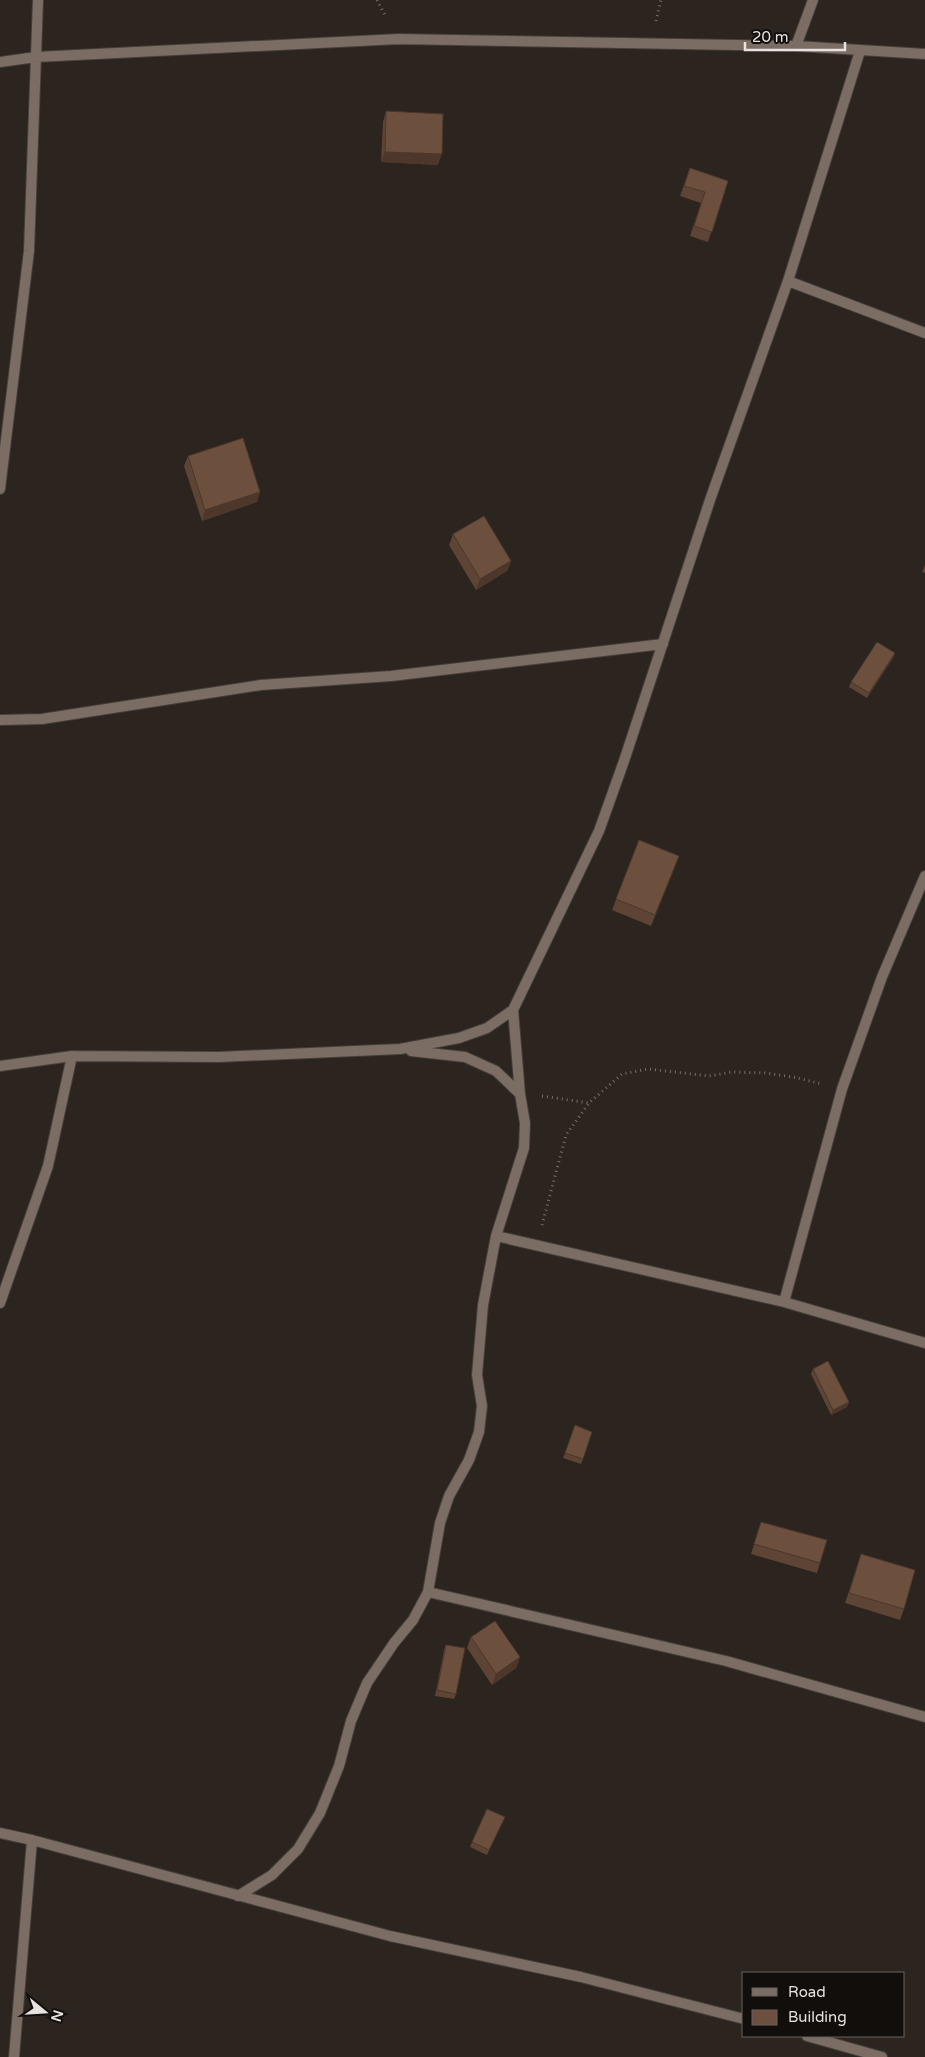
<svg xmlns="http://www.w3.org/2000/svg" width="925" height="2057" font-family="'Varela Round',sans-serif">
<rect width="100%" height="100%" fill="#2b241f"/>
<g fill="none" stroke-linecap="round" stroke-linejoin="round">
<g stroke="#453f3a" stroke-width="12">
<path id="street" d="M 796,46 L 813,0
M 0,62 L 36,57 L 399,39 L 796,46 L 925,54
M 788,281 L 925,333
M 0,489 L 29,251 L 38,0
M 0,720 L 42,719 L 261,685 L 391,676 L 663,644
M 513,1010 L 520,1094
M 0,1066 L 72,1056 L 219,1057 L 400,1049 L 459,1038 L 487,1028 L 513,1010 L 599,831 L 624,761 L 711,497 L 788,281 L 860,51
M 496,1236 L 784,1302 L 925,1343
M 784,1302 L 842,1089 L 882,977 L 925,876
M 0,1303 L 48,1166 L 72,1056
M 428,1592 L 726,1661 L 925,1717
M 0,1833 L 32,1840 L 390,1936 L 581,1977 L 744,2019
M 238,1896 L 272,1875 L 298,1849 L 320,1813 L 339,1766 L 351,1721 L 367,1683 L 394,1643 L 413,1620 L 428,1592 L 440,1523 L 449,1496 L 469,1460 L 479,1432 L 482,1406 L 477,1375 L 483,1305 L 496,1236 L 524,1148 L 525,1123 L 520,1094 L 496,1071 L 465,1057 L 411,1051
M 807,2036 L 882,2057
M 14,2057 L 32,1840"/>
</g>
<path stroke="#756f6b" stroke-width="3" stroke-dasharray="1 4" stroke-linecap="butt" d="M 377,0 L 386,17
M 656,21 L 661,0
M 542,1096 L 589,1103
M 542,1225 L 566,1135 L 589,1103 L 622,1074 L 648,1069 L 709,1076 L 732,1072 L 765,1073 L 793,1077 L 822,1084"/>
<use href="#street" stroke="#7b6d64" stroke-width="10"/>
</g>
<path fill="#5d4434" d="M 386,111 L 438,165 L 381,162 L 383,122 Z
M 690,168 L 728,181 L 708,242 L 690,236 L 701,203 L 680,196 Z
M 188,456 L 260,492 L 257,502 L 202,521 L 184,466 Z
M 453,534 L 511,561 L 507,571 L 476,590 L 449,545 Z
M 925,565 L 925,573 L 922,572 Z
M 895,653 L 893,658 L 867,698 L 849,687 L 851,682 Z
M 639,840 L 675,867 L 651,926 L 612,910 Z
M 813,1369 L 849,1402 L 847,1407 L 831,1415 L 811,1374 Z
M 565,1453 L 583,1459 L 581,1464 L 563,1458 Z
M 761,1522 L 820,1563 L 817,1573 L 751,1554 Z
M 861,1554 L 904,1609 L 900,1620 L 845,1603 Z
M 471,1637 L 520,1657 L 516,1668 L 492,1685 L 467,1648 Z
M 446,1645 L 456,1694 L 454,1699 L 435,1696 L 444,1650 Z
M 505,1817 L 487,1855 L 470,1847 L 472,1842 Z"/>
<path fill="#4c372a" d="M 385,152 L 442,154 L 438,165 L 381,162 Z
M 260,492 L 257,502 L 202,521 L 205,510 Z
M 511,561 L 507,571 L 476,590 L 480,579 Z
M 895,653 L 893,658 L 867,698 L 869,693 Z
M 849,1402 L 847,1407 L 831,1415 L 833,1410 Z
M 520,1657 L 516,1668 L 492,1685 L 496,1674 Z"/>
<path fill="#6c4f3c" stroke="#4c372a" d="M 386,111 L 443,114 L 442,154 L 385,152 Z
M 690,168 L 728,181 L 712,232 L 694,226 L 705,192 L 684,186 Z
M 243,438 L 260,492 L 205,510 L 188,456 Z
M 484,516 L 511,561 L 480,579 L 453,534 Z
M 877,642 L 895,653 L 869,693 L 851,682 Z
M 639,840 L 679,856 L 655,915 L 616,899 Z
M 828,1361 L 849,1402 L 833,1410 L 813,1369 Z
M 575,1425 L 592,1432 L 583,1459 L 565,1453 Z
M 761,1522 L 827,1540 L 820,1563 L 754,1544 Z
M 861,1554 L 915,1570 L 904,1609 L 849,1593 Z
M 495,1621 L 520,1657 L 496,1674 L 471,1637 Z
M 446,1645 L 465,1648 L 456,1694 L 437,1690 Z
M 487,1809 L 505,1817 L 489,1850 L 472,1842 Z"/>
<rect x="742" y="1972" width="162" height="65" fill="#110e0c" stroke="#676360"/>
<rect x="752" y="1988" width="25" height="8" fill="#7b6d64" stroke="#676360"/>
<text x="788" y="1997" font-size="15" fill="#e7e2df">Road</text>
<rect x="752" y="2010" width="25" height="15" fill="#6c4f3c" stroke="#676360"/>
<text x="788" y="2022" font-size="15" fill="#e7e2df">Building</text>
<g transform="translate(45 2012) rotate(108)" stroke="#110e0c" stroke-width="4" paint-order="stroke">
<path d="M0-4L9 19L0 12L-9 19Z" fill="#e7e2df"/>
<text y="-8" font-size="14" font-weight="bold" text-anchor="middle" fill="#e7e2df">N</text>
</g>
<path d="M745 42v8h100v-8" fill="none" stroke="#e7e2df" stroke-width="2.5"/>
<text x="752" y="42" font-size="15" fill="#e7e2df" stroke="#110e0c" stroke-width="4" paint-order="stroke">20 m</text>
</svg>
